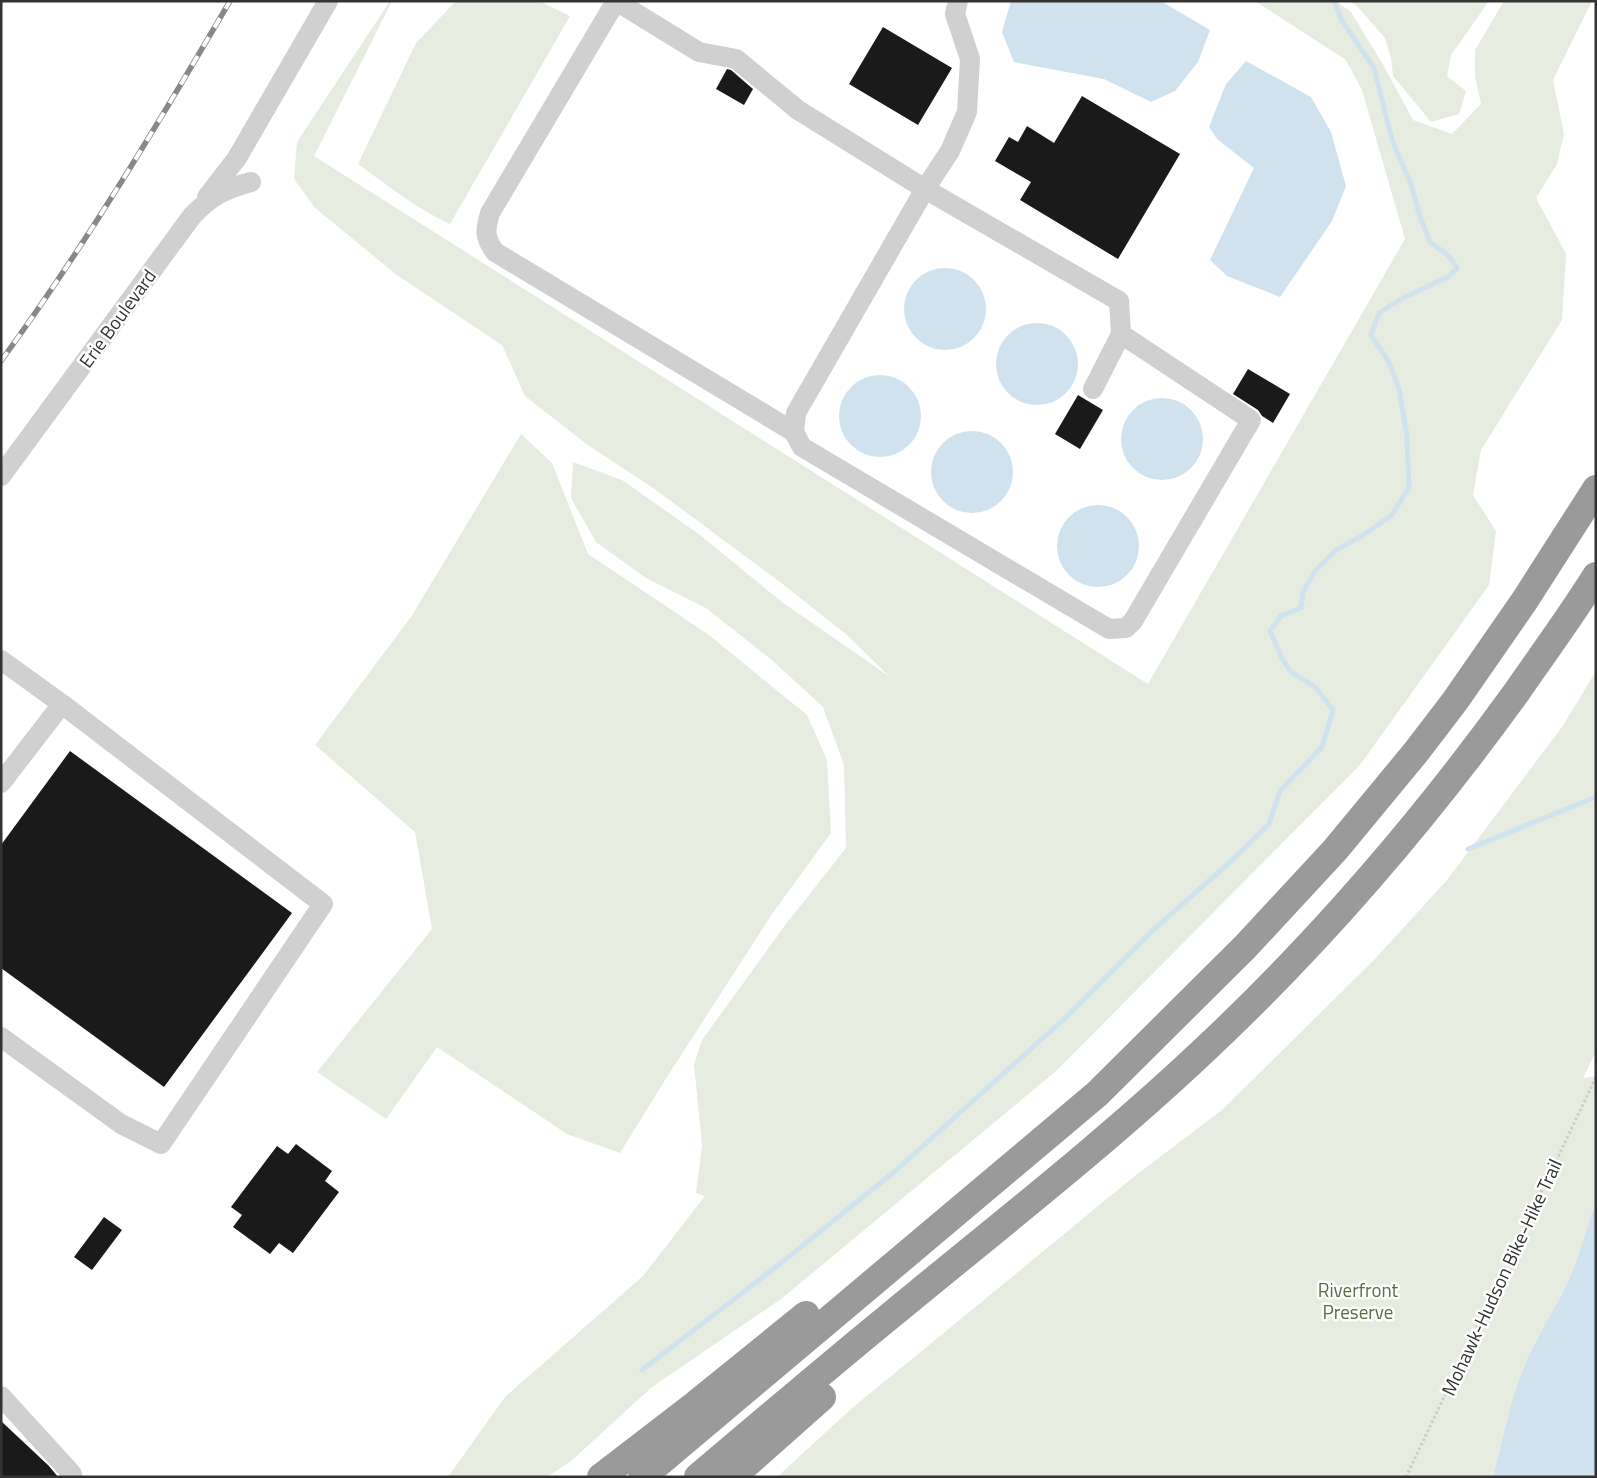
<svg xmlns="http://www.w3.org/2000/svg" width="1597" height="1478" font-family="'Titillium Web',sans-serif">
<rect width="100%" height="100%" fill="#fff"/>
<path fill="#e6ecdf" d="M 390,1 L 392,1 L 314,156 L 1148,684 L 1405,239 L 1362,90 L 1346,60 L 1255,1 L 1336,1 L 1351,12 L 1381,61 L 1413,120 L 1452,134 L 1481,104 L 1475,77 L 1475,50 L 1504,1 L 1592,1 L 1553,80 L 1564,134 L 1557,164 L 1536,198 L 1566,254 L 1562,320 L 1481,450 L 1473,495 L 1496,531 L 1489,585 L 1360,765 L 1055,1072 L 781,1299 L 652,1387 L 571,1461 L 547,1477 L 448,1477 L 505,1397 L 643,1276 L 705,1196 L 696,1193 L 702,1145 L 694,1064 L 702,1040 L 786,924 L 846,848 L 844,765 L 823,707 L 773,661 L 706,608 L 646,578 L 596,542 L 571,498 L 573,462 L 622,480 L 700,535 L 782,602 L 890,677 L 847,635 L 780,582 L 656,490 L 585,443 L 525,396 L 502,345 L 397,275 L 315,208 L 294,179 L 297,142 Z
M 460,1 L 539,1 L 570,16 L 450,224 C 417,209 387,185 358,164 L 416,43 L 454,3 Z
M 1350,1 L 1489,1 L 1451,55 L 1447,76 L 1466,91 L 1459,114 L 1431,122 L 1393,76 L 1391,58 L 1385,38 L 1357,6 Z
M 521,434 L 552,463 L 588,554 L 709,635 L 807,715 L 827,760 L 831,833 L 772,914 L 665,1080 L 620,1153 L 567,1134 L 437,1047 L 386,1119 L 317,1072 L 432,929 L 415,832 L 315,745 L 411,617 Z
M 1596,671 L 1596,1051 L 1583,1078 L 1596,1076 L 1596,1199 L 1583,1243 L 1569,1279 L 1552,1313 L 1536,1340 L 1524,1367 L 1505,1426 L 1493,1477 L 777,1477 L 851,1409 L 1136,1175 L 1222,1110 L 1374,960 L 1447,880 L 1562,727 Z"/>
<path fill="#cfe2ee" d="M 1011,1 L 1161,1 L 1210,30 L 1198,62 L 1175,91 L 1151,102 L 1104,79 L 1014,62 L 1002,32 Z
M 1246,61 L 1311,97 L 1331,132 L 1346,186 L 1332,221 L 1280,297 L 1227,276 L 1210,260 L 1254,168 L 1217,139 L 1209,127 L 1226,84 Z
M904 309a41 41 0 1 1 82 0a41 41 0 1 1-82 0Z
M996 364a41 41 0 1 1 82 0a41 41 0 1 1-82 0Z
M839 416a41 41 0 1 1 82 0a41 41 0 1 1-82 0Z
M1121 439a41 41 0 1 1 82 0a41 41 0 1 1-82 0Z
M931 472a41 41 0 1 1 82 0a41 41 0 1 1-82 0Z
M1057 546a41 41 0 1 1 82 0a41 41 0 1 1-82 0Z
M 1596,1199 L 1596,1477 L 1493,1477 C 1502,1440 1510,1402 1524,1367 C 1536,1336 1556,1309 1569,1279 C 1580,1253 1588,1226 1596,1199 Z"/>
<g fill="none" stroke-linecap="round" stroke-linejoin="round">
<path stroke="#cfe2ee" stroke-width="5" d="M 1468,849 L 1596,797
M 642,1370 L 781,1263 L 894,1172 L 1063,1020 L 1153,930 L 1228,864 L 1269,824 L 1280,791 L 1322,747 L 1333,710 L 1316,688 L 1291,672 L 1282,658 L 1270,631 L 1281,616 L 1301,608 L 1303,592 L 1315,571 L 1336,550 L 1360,537 L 1391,516 L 1409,488 L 1407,436 L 1399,389 L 1389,362 L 1371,335 L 1379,313 L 1403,298 L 1448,277 L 1457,268 L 1449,256 L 1430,242 L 1420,217 L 1411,184 L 1393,143 L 1374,68 L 1341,19 L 1334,1"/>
</g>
<path fill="#1a1a1a" d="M 883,27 L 952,68 L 918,125 L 849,84 Z
M 727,69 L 731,70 L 753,89 L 744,105 L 716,89 Z
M 1082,96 L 1180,154 L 1118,259 L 1020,200 L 1031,182 L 995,161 L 1009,137 L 1018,142 L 1027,126 L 1054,143 Z
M 1248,369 L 1290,394 L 1273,423 L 1262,416 L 1258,410 L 1233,394 Z
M 1078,395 L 1103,410 L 1080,449 L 1055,434 Z
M 70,751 L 292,913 L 164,1087 L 1,968 L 1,845 Z
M 296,1144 L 332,1171 L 325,1181 L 339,1192 L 293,1253 L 279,1243 L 270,1254 L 233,1227 L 242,1215 L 231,1207 L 277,1146 L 288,1154 Z
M 104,1217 L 122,1230 L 92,1270 L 74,1257 Z
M 1,1421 L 49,1466 L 58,1477 L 1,1477 Z"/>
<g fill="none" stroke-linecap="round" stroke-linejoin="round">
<path stroke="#cdcdcd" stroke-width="3" stroke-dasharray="2.5 2.5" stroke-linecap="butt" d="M 1406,1477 L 1596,1077"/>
<path stroke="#d0d0d0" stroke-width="20" d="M 616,1 L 699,52 L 736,59 L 798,110 L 925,189 L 1119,301 L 1121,334 L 1251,420 L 1133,621 L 1126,628 L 1109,629 L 802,447 L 794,432 L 796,413 L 925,189 L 950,151 L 967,112 L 970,59 L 955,14 L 958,1
M 616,1 L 490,213 C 485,230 484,237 495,252 L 794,432
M 207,197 L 237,158 L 328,1
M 1093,389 L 1121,334
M 1,476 L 192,216 C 211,196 225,189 251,182
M 1,660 L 62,704 L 323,904 L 161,1144 L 121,1124 L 1,1037
M 1,783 L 62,704
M 1,1396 L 72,1474 L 72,1477"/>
<path stroke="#9a9a9a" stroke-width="28" d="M 601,1477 L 696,1404 L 806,1315
M 642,1477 L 1097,1094 L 1245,947 L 1335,850 L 1416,752 L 1455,701 L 1525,600 L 1596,489
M 698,1477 C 762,1423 825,1369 890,1316 C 994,1230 1101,1147 1199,1055 C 1317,945 1422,823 1516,693 C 1543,654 1571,616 1596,576
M 732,1477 L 822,1397"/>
<g stroke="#888" stroke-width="5.5">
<path id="rail" d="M 1,361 C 85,246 158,124 230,1"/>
</g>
<use href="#rail" stroke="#fff" stroke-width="4" stroke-dasharray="11" stroke-linecap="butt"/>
</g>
<g text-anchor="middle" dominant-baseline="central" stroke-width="5" stroke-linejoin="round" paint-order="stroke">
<g font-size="19" fill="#333" stroke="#fff">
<text transform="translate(117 318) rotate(-54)">Erie Boulevard</text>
<text transform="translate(1501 1277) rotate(-65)">Mohawk-Hudson Bike-Hike Trail</text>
</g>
<g font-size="19" fill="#56703f" stroke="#fff">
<text x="1358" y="1289">Riverfront<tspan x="1358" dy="22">Preserve</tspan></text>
</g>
</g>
<rect width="1597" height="1478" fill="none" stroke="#333333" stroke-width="5"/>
</svg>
